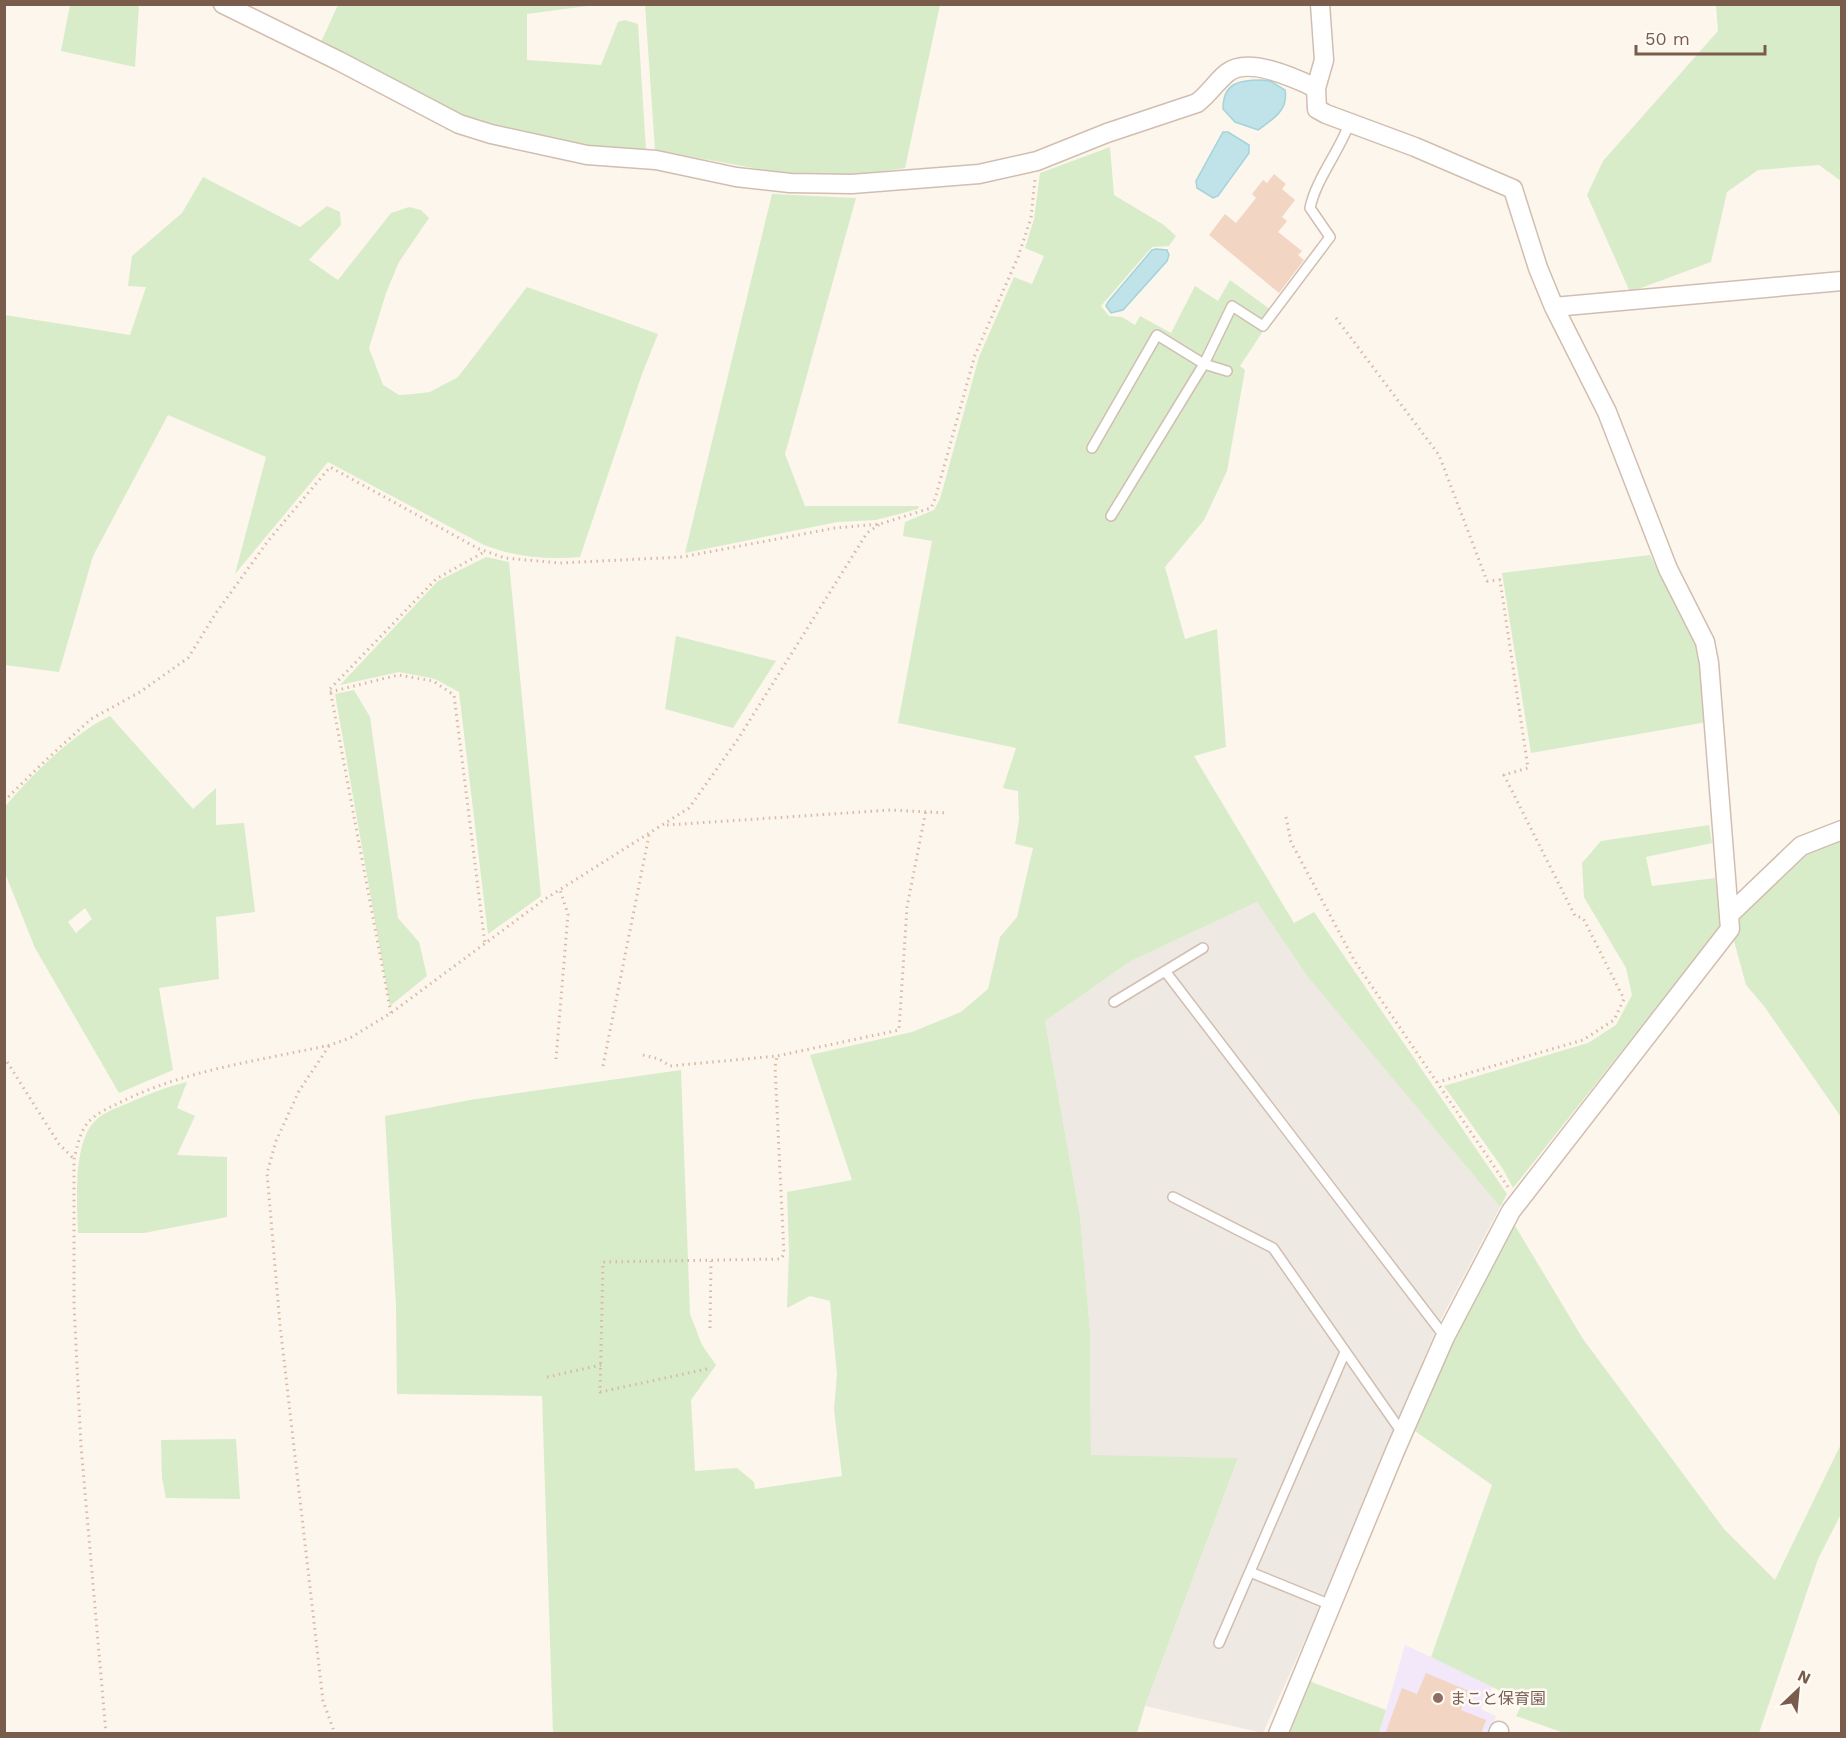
<svg xmlns="http://www.w3.org/2000/svg" width="1846" height="1738" font-family="'Work Sans','Noto Sans JP',sans-serif">
<rect width="100%" height="100%" fill="#fdf6ec"/>
<path fill="#efe9e4" d="M 1257,902 L 1307,976 L 1500,1207 L 1437,1327 L 1322,1602 L 1263,1733 L 1145,1706 L 1238,1458 L 1091,1456 L 1090,1331 L 1080,1216 L 1045,1021 L 1131,961 Z"/>
<path fill="#f3e8fa" d="M 1405,1645 L 1493,1686 L 1481,1709 L 1496,1716 L 1489,1733 L 1379,1734 Z"/>
<path fill="#d8ecc9" fill-rule="evenodd" d="M 70,5 L 139,5 L 135,67 L 61,51 Z
M 338,5 L 595,5 L 527,14 L 527,60 L 601,65 L 618,22 L 625,20 L 638,24 L 646,151 L 589,149 L 529,136 L 462,117 L 321,42 Z
M 645,5 L 940,5 L 905,168 L 851,176 L 780,173 L 655,150 Z
M 1716,5 L 1841,5 L 1841,181 L 1819,165 L 1758,170 L 1727,192 L 1711,262 L 1630,292 L 1587,195 L 1603,161 L 1718,31 Z
M 1110,147 L 1114,195 L 1164,225 L 1176,236 L 1169,246 L 1152,247 L 1101,306 L 1109,316 L 1122,317 L 1135,325 L 1140,316 L 1171,333 L 1195,286 L 1218,301 L 1230,280 L 1275,313 L 1240,366 L 1245,370 L 1227,471 L 1204,520 L 1165,567 L 1185,639 L 1217,629 L 1226,747 L 1194,756 L 1294,923 L 1314,912 L 1507,1194 L 1500,1207 L 1307,976 L 1257,902 L 1131,961 L 1045,1021 L 1080,1216 L 1090,1331 L 1091,1455 L 1238,1458 L 1145,1706 L 1137,1733 L 553,1733 L 542,1396 L 397,1394 L 396,1306 L 385,1116 L 470,1100 L 681,1070 L 690,1314 L 702,1345 L 716,1365 L 691,1400 L 695,1471 L 737,1468 L 754,1482 L 755,1489 L 842,1476 L 834,1410 L 837,1374 L 830,1301 L 810,1296 L 787,1308 L 789,1253 L 787,1192 L 852,1180 L 810,1055 L 912,1032 L 961,1012 L 988,989 L 1000,937 L 1017,917 L 1033,848 L 1015,844 L 1019,820 L 1018,791 L 1003,788 L 1016,748 L 898,723 L 932,541 L 903,536 L 905,522 L 934,510 L 940,499 L 979,357 L 1014,277 L 1032,284 L 1044,256 L 1025,248 L 1034,219 L 1040,173 Z
M 203,177 L 300,227 L 327,206 L 340,212 L 341,225 L 309,260 L 338,280 L 391,213 L 409,207 L 421,210 L 429,218 L 399,262 L 386,293 L 369,348 L 383,385 L 399,395 L 414,394 L 430,392 L 458,377 L 527,287 L 658,334 L 642,374 L 580,557 C 547,560 513,557 482,544 L 328,462 L 235,574 L 266,457 L 168,415 L 93,556 L 59,672 L 5,665 L 5,315 L 130,335 L 146,287 L 128,286 L 132,256 L 182,213 Z
M 772,194 L 856,198 L 785,454 L 805,506 L 919,506 L 918,509 L 876,520 L 837,522 L 685,553 Z
M 1650,555 L 1705,665 L 1707,722 L 1531,753 L 1502,573 Z
M 486,557 L 509,562 L 541,896 L 488,934 L 459,692 L 435,679 L 399,672 L 340,685 L 438,581 Z
M 676,636 L 776,661 L 733,728 L 665,709 Z
M 354,690 L 370,717 L 398,918 L 419,942 L 427,976 L 390,1006 L 335,694 Z
M 110,716 L 193,809 L 216,788 L 216,825 L 244,823 L 255,912 L 216,917 L 219,979 L 159,988 L 173,1070 L 119,1093 L 35,948 L 5,873 L 5,807 C 29,777 75,732 110,716 ZM 85,908 L 92,919 L 76,933 L 68,922 Z
M 1709,825 L 1712,843 L 1646,857 L 1652,886 L 1715,878 L 1721,926 L 1513,1188 L 1503,1169 L 1444,1086 L 1588,1043 L 1616,1025 L 1632,995 L 1626,968 L 1584,897 L 1582,863 L 1601,841 Z
M 1841,837 L 1841,1117 L 1764,1006 L 1746,985 L 1734,941 L 1740,931 L 1739,914 L 1804,851 Z
M 187,1082 L 177,1108 L 195,1116 L 177,1155 L 227,1157 L 227,1217 L 144,1233 L 78,1233 C 77,1202 72,1139 98,1118 C 108,1110 123,1106 135,1100 C 152,1093 169,1086 187,1082 Z
M 1514,1224 L 1583,1339 L 1724,1529 L 1775,1580 L 1841,1444 L 1841,1514 L 1818,1559 L 1759,1733 L 1564,1733 L 1516,1716 L 1523,1702 L 1431,1657 L 1492,1485 L 1415,1431 L 1453,1340 Z
M 236,1439 L 240,1499 L 166,1498 L 162,1478 L 161,1440 Z
M 1309,1681 L 1386,1710 L 1379,1733 L 1287,1734 Z"/>
<path fill="#bfe3e8" stroke="#a5d3da" stroke-width="1.5" d="M 1261,80 L 1270,81 L 1285,90 C 1289,110 1272,120 1258,130 L 1235,122 L 1223,109 C 1223,83 1239,80 1261,80 Z
M 1223,132 L 1228,132 L 1249,145 L 1249,153 L 1218,196 L 1213,198 L 1197,188 L 1196,181 Z
M 1156,249 L 1167,250 L 1169,255 L 1167,261 L 1123,310 L 1111,313 L 1106,306 L 1108,302 L 1152,250 Z"/>
<path fill="#f3d5c3" d="M 1274,174 L 1286,184 L 1282,189 L 1295,200 L 1282,217 L 1287,221 L 1278,232 L 1302,251 L 1298,255 L 1304,260 L 1279,293 L 1209,235 L 1225,214 L 1236,223 L 1256,198 L 1252,194 L 1263,180 L 1267,183 Z
M 1426,1673 L 1469,1691 L 1461,1710 L 1486,1720 L 1481,1734 L 1385,1734 L 1402,1688 L 1417,1694 Z"/>
<g fill="none" stroke-linecap="round" stroke-linejoin="round">
<g stroke="#d1beb0" stroke-width="12">
<path id="service" d="M 1092,448 L 1157,335 L 1204,364 L 1227,371
M 1111,516 L 1204,364 L 1232,306 L 1263,326 L 1330,237 L 1310,208 C 1316,179 1339,152 1350,122
M 1165,971 L 1445,1337
M 1114,1002 L 1203,948
M 1173,1197 L 1273,1248 L 1403,1434
M 1250,1572 L 1331,1605
M 1219,1643 L 1345,1352"/>
</g>
<g stroke="#d1beb0" stroke-width="21">
<path id="minor" d="M 223,4 L 339,61 L 459,124 L 491,134 L 587,155 L 656,160 L 736,177 L 790,183 L 852,184 L 979,174 L 1037,161 L 1107,133 L 1197,103 C 1209,94 1216,82 1227,73 C 1248,56 1295,78 1316,88 L 1317,109 L 1326,114 L 1415,147 L 1513,189 L 1538,268 L 1554,307 L 1607,412 L 1668,569 L 1705,642 L 1709,663 L 1730,929 L 1511,1211 L 1445,1337 L 1395,1451 L 1278,1734
M 1316,88 L 1324,60 L 1320,4
M 1554,307 L 1842,281
M 1729,915 L 1801,846 L 1842,830
M 1498,1734 L 1499,1731"/>
</g>
<path stroke="#d9b8a5" stroke-width="3" stroke-dasharray="1.5 4.5" stroke-linecap="butt" d="M 1336,318 L 1439,455 L 1487,581 L 1500,580 L 1528,768 L 1504,775 L 1575,916 L 1583,918 L 1624,999 L 1614,1020 L 1583,1040 L 1438,1082
M 330,692 L 398,675 L 433,681 L 454,695 L 485,944
M 4,801 L 47,759 L 91,719 L 140,692 L 188,658 L 216,613 L 268,541 L 330,467 L 479,549 L 505,558 L 560,563 L 682,557 L 835,528 L 880,524 L 931,508 L 935,499 L 975,355 L 1018,257 L 1031,218 L 1035,179
M 1286,817 L 1291,842 L 1354,960 L 1508,1187
M 667,825 L 891,810 L 948,813
M 391,1013 L 330,689 L 436,579 L 484,552
M 329,1046 L 299,1091 L 276,1141 L 267,1173 L 280,1325 L 323,1701 L 335,1734
M 643,1055 L 659,1059 L 670,1066 L 777,1056 L 899,1030 L 907,907 L 926,810
M 4,1057 L 59,1144 L 74,1159
M 556,1059 L 568,914 L 560,890
M 603,1066 L 649,835
M 710,1328 L 711,1261
M 707,1369 L 600,1392 L 603,1262 L 781,1259 L 784,1254 L 775,1067 L 777,1056
M 547,1377 L 601,1365
M 106,1734 L 81,1446 L 74,1305 L 74,1159 C 77,1148 79,1135 86,1125 C 93,1115 106,1109 117,1104 C 183,1070 258,1061 330,1045 L 350,1038 L 391,1013 L 545,899 L 689,808 L 738,739 L 867,533 L 880,524"/>
<use href="#service" stroke="#fff" stroke-width="9"/>
<use href="#minor" stroke="#fff" stroke-width="18"/>
</g>
<circle fill="#8d6e63" stroke="#fffaf3" stroke-width="2" cx="1438" cy="1698" r="6"/>
<g text-anchor="middle" dominant-baseline="central" stroke-width="5" stroke-linejoin="round" paint-order="stroke">
<g font-size="16" fill="#785e54" stroke="#fffaf3" text-anchor="start">
<text x="1450" y="1698">まこと保育園</text>
</g>
</g>
<rect width="1846" height="1738" fill="none" stroke="#7a5c4d" stroke-width="12"/>
<g transform="translate(1798 1690) rotate(26)" stroke="#fffaf3" stroke-width="4.5" paint-order="stroke">
<path d="M0-4.5L10 22L0 15L-10 22Z" fill="#7a5c4d"/>
<text y="-9" font-size="16" font-weight="bold" text-anchor="middle" fill="#7a5c4d">N</text>
</g>
<path d="M1636 45v9h129v-9" fill="none" stroke="#7a5c4d" stroke-width="3"/>
<text x="1645" y="45" font-size="18" fill="#7a5c4d" stroke="#fffaf3" stroke-width="4.5" paint-order="stroke">50 m</text>
</svg>
